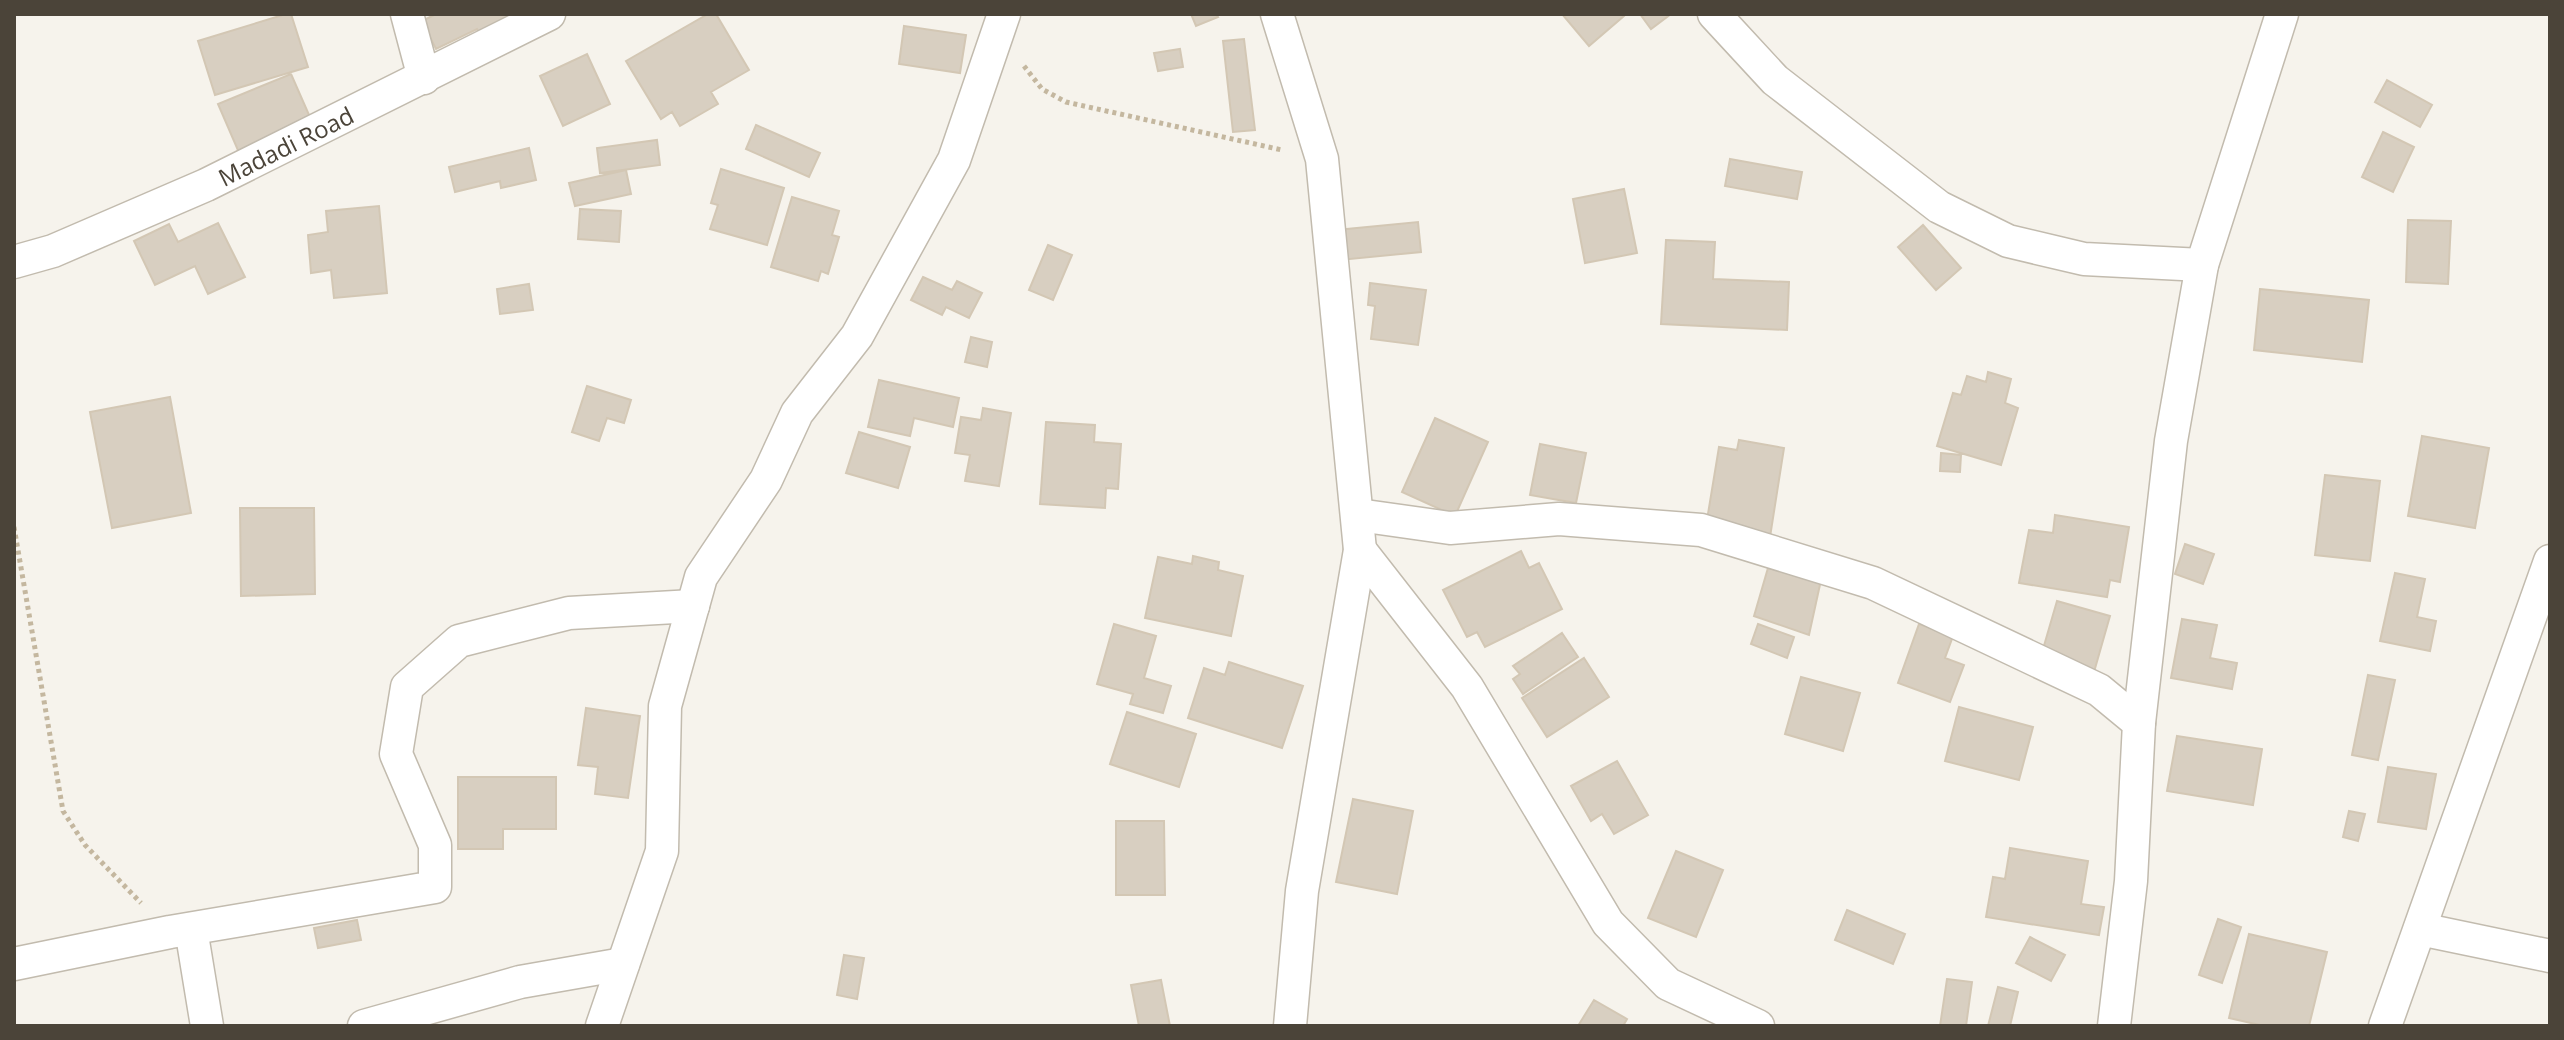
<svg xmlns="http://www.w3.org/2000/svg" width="2564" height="1040" font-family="'Open Sans',sans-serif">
<rect width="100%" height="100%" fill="#f6f3ec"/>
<path fill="#d8cfc1" stroke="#d3c7b4" stroke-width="2" d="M 286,14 L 291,14 L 308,67 L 215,95 L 198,41 Z
M 436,14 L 512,14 L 518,27 L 484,43 L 477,29 L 436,49 L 422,21 Z
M 708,14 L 716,14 L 749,70 L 711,92 L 718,104 L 680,126 L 672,112 L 661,119 L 626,61 Z
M 1191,14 L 1216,14 L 1218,17 L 1196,26 Z
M 1562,14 L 1623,14 L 1624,16 L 1589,46 Z
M 1640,14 L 1671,14 L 1651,29 Z
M 904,26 L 966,35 L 960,73 L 899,64 Z
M 1244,39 L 1255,130 L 1233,132 L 1223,41 Z
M 1180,49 L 1183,67 L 1158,71 L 1154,53 Z
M 587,54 L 610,104 L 563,126 L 540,76 Z
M 291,74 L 313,124 L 240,155 L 218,104 Z
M 2387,80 L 2432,105 L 2420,127 L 2375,102 Z
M 756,125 L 820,153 L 809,177 L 746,149 Z
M 2383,132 L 2414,147 L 2393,192 L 2362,177 Z
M 657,140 L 660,165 L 600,173 L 597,148 Z
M 529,148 L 536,180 L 501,188 L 500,181 L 455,192 L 449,167 Z
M 1730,159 L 1802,172 L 1797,199 L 1725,186 Z
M 721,169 L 784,188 L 767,245 L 710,229 L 718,205 L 711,203 Z
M 626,170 L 631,194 L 575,206 L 569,183 Z
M 1624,189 L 1637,253 L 1585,263 L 1573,199 Z
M 792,197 L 839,211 L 832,235 L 839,237 L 828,274 L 821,271 L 818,281 L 771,267 Z
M 379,206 L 387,293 L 334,298 L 331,270 L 311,273 L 308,235 L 328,232 L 326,211 Z
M 580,209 L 621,211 L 619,242 L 578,239 Z
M 2408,220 L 2451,221 L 2448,284 L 2406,282 Z
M 1418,222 L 1421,252 L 1340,260 L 1337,230 Z
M 218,223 L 245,277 L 208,294 L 195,266 L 155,285 L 134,241 L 169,224 L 178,242 Z
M 1923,225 L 1961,268 L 1936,290 L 1898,247 Z
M 1666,240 L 1715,242 L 1713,279 L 1789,282 L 1787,330 L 1661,324 Z
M 1048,245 L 1072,255 L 1053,300 L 1029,290 Z
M 923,277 L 952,290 L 957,281 L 982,293 L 969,318 L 946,307 L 942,315 L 911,300 Z
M 1370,283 L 1426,290 L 1418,345 L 1371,339 L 1375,306 L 1368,305 Z
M 529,284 L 533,310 L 500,314 L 497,289 Z
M 2260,289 L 2369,300 L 2362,362 L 2254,350 Z
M 971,337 L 992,342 L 987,367 L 965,362 Z
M 1988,372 L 2011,379 L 2005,403 L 2018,408 L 2001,465 L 1937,446 L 1953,393 L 1961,395 L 1967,376 L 1986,382 Z
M 879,380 L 959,398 L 953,427 L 914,418 L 910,436 L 868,427 Z
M 587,386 L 631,400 L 624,423 L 607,418 L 599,441 L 572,432 Z
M 170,397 L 191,513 L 112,528 L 90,412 Z
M 983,408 L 1011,413 L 999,486 L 965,481 L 970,455 L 955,453 L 961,417 L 981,420 Z
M 1435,418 L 1488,442 L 1455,516 L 1402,492 Z
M 1046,422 L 1095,425 L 1094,442 L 1121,444 L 1118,489 L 1106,488 L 1105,508 L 1040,504 Z
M 859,432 L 910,447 L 898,488 L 846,473 Z
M 2422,436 L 2489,448 L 2475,528 L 2408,516 Z
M 1739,440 L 1784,448 L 1770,537 L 1706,526 L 1719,447 L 1737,450 Z
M 1540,444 L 1586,453 L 1576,503 L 1530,495 Z
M 1941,453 L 1961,455 L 1960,472 L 1940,471 Z
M 2325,475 L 2380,481 L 2370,561 L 2315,555 Z
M 240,508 L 314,508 L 315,594 L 241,596 Z
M 2055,515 L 2129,527 L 2120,582 L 2110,580 L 2107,597 L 2019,583 L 2029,530 L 2053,533 Z
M 2185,544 L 2214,554 L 2203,584 L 2175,574 Z
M 1521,551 L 1529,568 L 1539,563 L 1562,609 L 1485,647 L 1477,632 L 1467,637 L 1443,590 Z
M 1193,556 L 1219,562 L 1218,570 L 1243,576 L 1231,636 L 1145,618 L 1158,557 L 1192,564 Z
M 1768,568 L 1821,580 L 1809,635 L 1754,616 Z
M 2395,573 L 2425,579 L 2417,617 L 2436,621 L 2430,651 L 2380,641 Z
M 2057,601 L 2110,616 L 2094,672 L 2041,656 Z
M 2182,619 L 2217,625 L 2210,658 L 2237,663 L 2232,689 L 2171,678 Z
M 1114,624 L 1156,636 L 1144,678 L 1171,686 L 1163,713 L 1130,704 L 1133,694 L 1097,684 Z
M 1758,624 L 1794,637 L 1787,658 L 1751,644 Z
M 1919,624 L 1953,636 L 1945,658 L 1964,665 L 1950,702 L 1898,683 Z
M 1562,633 L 1578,657 L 1523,694 L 1513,679 L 1520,674 L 1513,666 Z
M 1584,658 L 1609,697 L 1547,737 L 1522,698 Z
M 1229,662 L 1303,686 L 1282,748 L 1188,718 L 1204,668 L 1225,675 Z
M 2368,675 L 2395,680 L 2378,760 L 2352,755 Z
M 1801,677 L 1860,693 L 1843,751 L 1785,734 Z
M 1959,707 L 2033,727 L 2019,780 L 1945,761 Z
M 586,708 L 640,716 L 628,798 L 595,794 L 598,767 L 578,765 Z
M 1127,712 L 1196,734 L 1179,787 L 1110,764 Z
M 2177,736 L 2262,749 L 2253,805 L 2167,791 Z
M 1617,761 L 1648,815 L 1614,834 L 1602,814 L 1591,821 L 1571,786 Z
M 2388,767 L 2436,774 L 2426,829 L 2378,822 Z
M 458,777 L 556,777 L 556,829 L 503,829 L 503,849 L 458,849 Z
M 1353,799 L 1413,811 L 1397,894 L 1336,882 Z
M 2349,811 L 2365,814 L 2358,841 L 2343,837 Z
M 1116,821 L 1164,821 L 1165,895 L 1116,895 Z
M 2010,848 L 2088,861 L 2081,904 L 2104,907 L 2099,935 L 1986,917 L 1993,877 L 2005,879 Z
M 1676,851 L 1723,870 L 1696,937 L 1648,918 Z
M 1847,910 L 1905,934 L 1893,964 L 1835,940 Z
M 2218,919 L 2241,927 L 2222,983 L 2199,975 Z
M 357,920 L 361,940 L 318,948 L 314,928 Z
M 2249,934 L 2327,952 L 2309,1026 L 2264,1026 L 2229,1018 Z
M 2030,937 L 2065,955 L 2051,981 L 2016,963 Z
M 844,955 L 864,958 L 857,999 L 837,995 Z
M 1947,979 L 1972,982 L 1966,1026 L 1940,1026 Z
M 1161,980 L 1170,1026 L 1139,1026 L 1131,985 Z
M 1998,987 L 2018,992 L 2010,1026 L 1988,1026 Z
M 1594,1000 L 1627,1019 L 1623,1026 L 1578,1026 Z"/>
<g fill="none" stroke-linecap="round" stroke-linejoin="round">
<g stroke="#c2bbae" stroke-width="35">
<g id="minor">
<path d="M 407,14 L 424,78"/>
<path d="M 1277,14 L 1322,159 L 1360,550 L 1302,891 L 1290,1026"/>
<path d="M 1714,14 L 1775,80 L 1939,207 L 2008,241 L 2084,259 L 2202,265"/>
<path id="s1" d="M 14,262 L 53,251 L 206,185 L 549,14"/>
<path d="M 1358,515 L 1450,528 L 1559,519 L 1701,530 L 1873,583 L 2099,690 L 2139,723 L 2131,881 L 2114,1026"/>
<path d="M 1360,550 L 1467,687 L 1608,923 L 1668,984 L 1758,1026"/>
<path d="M 2139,723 L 2171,441 L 2202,265 L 2282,14"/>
<path d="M 191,929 L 207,1026"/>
<path d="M 2420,929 L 2550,956"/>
<path d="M 14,964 L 170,932 L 435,887 L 435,845 L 396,754 L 407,687 L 459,641 L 569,613 L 693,606"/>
<path d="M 364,1026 L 520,982 L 623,964"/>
<path d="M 602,1026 L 662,851 L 665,706 L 701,577 L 766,480 L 797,413 L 857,336 L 954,160 L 1004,14"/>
<path d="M 2385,1026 L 2550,561"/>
</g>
</g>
<path stroke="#c4b79f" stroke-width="5" stroke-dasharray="4 4" stroke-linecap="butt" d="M 1024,66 L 1042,89 L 1066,102 L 1282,150
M 14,527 L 63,811 L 85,845 L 141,903"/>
<use href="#minor" stroke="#fff" stroke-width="32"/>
</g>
<g text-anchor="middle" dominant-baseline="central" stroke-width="6" stroke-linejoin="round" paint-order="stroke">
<g font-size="24" fill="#4b4439" stroke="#fff">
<text stroke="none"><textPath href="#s1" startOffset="296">Madadi Road</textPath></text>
</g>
</g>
<rect width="2564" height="1040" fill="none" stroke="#4b4439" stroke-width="32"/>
</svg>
